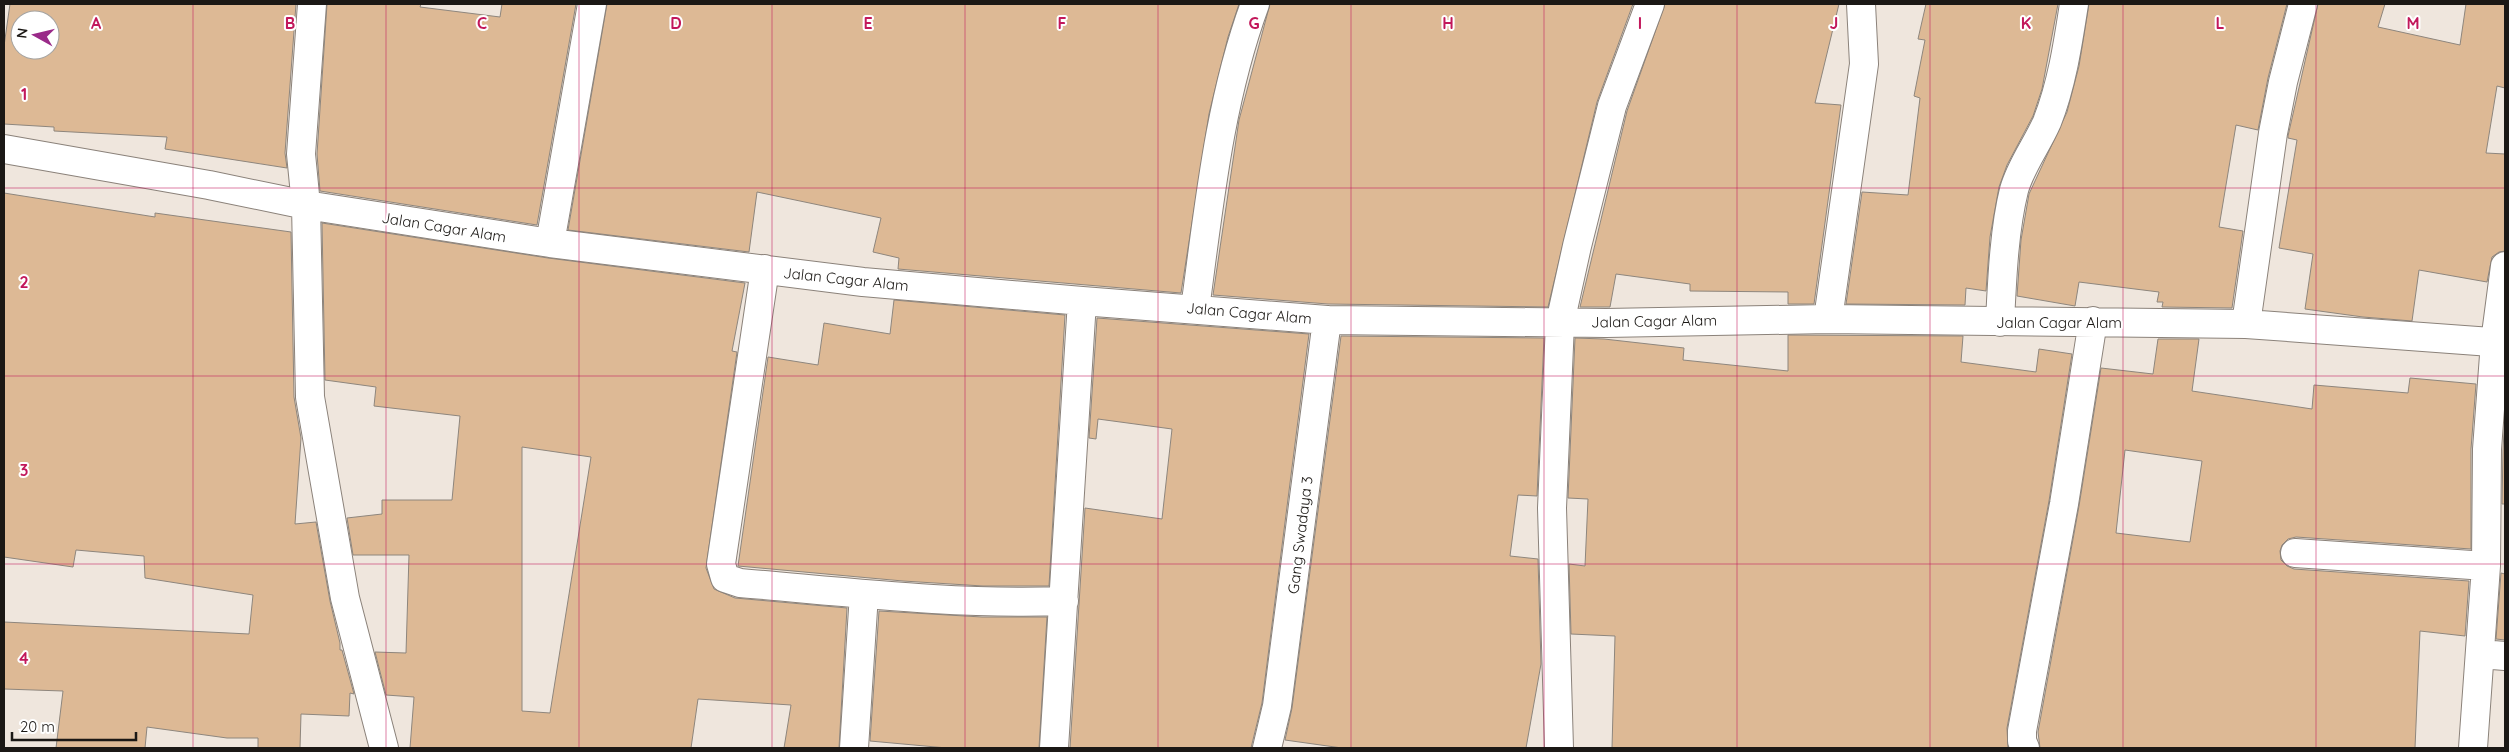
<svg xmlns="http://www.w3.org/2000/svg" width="2509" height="752" font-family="Quicksand,sans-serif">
<rect width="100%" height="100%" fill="#efe6dd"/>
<path fill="#ddb995" stroke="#8e867d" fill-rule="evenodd" d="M 10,4 L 296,4 L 285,153 L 287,168 L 165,149 L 167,137 L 54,131 L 54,127 L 4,124 L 4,46 ZM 20,20 L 50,20 L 50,50 L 20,50 Z
M 327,4 L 421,4 L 420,7 L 500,17 L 502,4 L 576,4 L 537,225 L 320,191 L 317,154 Z
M 607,4 L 1239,4 L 1228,37 L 1209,114 L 1181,293 L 898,269 L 899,258 L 873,252 L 881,218 L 757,192 L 749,252 L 568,230 Z
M 1270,4 L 1633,4 L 1597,102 L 1548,307 L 1328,304 L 1213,295 L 1239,120 Z
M 1665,4 L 1839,4 L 1815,103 L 1841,105 L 1814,304 L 1788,304 L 1788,292 L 1690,291 L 1690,284 L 1616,274 L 1610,307 L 1580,307 L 1627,111 Z
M 1926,4 L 2058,4 L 2042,89 L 2033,116 L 2007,165 L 1999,187 L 1990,237 L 1986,291 L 1966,288 L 1965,305 L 1846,304 L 1862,192 L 1908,195 L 1920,98 L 1914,96 L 1925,40 L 1918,39 Z
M 2089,4 L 2287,4 L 2268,78 L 2258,130 L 2236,125 L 2219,227 L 2243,231 L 2232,308 L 2162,307 L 2163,302 L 2157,302 L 2159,292 L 2079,282 L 2075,306 L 2017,296 L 2021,240 L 2029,194 L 2067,112 L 2079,66 Z
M 2318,4 L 2385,4 L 2378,27 L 2460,45 L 2466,4 L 2505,4 L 2505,88 L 2497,86 L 2486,153 L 2505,154 L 2505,251 L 2499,252 L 2492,257 L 2487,282 L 2419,270 L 2412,321 L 2363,317 L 2305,309 L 2313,254 L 2279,248 L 2297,140 L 2288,138 L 2288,136 Z
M 4,193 L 155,217 L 155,213 L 291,232 L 294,397 L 301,438 L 295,524 L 316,522 L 330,601 L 340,643 L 340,650 L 342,650 L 354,694 L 350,693 L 349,716 L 301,714 L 300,748 L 258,748 L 258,738 L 227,738 L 147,727 L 145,748 L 56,748 L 63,691 L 4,689 L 4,622 L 249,634 L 253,595 L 145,578 L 144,556 L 76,550 L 73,567 L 4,557 Z
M 322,223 L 548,258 L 745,283 L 732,351 L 737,352 L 706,568 L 714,589 L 735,598 L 847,608 L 839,748 L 784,748 L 791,705 L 698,699 L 691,748 L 410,748 L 414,697 L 386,695 L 375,652 L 406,653 L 409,555 L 353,555 L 347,518 L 382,514 L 382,500 L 452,500 L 460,416 L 374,406 L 376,387 L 325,380 ZM 522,447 L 591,457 L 550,713 L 522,711 Z
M 894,300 L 1065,315 L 1049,586 L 983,586 L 903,581 L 738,566 L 768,357 L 818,365 L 824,323 L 890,334 Z
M 1097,318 L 1309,334 L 1262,703 L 1251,748 L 1070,748 L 1085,508 L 1162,519 L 1172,429 L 1098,419 L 1096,439 L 1089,438 Z
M 1788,335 L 1963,336 L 1961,362 L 2036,372 L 2039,349 L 2072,354 L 2049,501 L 2007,728 L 2008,748 L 1612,748 L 1615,636 L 1571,634 L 1569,564 L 1585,566 L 1588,499 L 1568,498 L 1575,338 L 1604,339 L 1684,348 L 1683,360 L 1788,371 Z
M 1341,336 L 1544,338 L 1537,496 L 1518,495 L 1510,556 L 1538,559 L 1541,664 L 1526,748 L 1342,748 L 1285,740 L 1292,708 Z
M 2158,339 L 2199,339 L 2192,391 L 2312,409 L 2314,385 L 2408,393 L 2410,378 L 2476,384 L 2471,449 L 2471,549 L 2296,537 L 2288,539 L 2282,545 L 2280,551 L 2281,560 L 2287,566 L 2294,569 L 2469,581 L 2465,636 L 2420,631 L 2415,748 L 2040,748 L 2038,732 L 2079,506 L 2101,368 L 2153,374 ZM 2125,450 L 2202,461 L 2190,542 L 2116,533 Z
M 2505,414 L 2505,504 L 2502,504 L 2503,450 Z
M 2501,573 L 2505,574 L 2505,640 L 2496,639 Z
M 879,611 L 982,617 L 1047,617 L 1039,748 L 947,748 L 870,741 Z"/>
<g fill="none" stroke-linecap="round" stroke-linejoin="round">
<g stroke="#8b827a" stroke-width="30">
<path id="minor" d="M 312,4 L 301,154 L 306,205 L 310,397 L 345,598 L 384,748
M 4,149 L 209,185 L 306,205 L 550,243 L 863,282 L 1082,301 L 1327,320 L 1606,323 L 1828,319 L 2246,324 L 2505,343
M 550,243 L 592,4
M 765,269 L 721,564 L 725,578 L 740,583 C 848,592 955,605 1064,601
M 1195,309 C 1209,206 1219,102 1255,4
M 1828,319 L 1864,64 L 1861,4
M 2000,322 C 2002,281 2004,230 2014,190 C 2021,165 2037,145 2047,122 C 2062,84 2068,43 2074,4
M 2246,324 L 2273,133 L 2283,82 L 2303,4
M 2295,553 L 2486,566
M 2480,654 L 2505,656
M 854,748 L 864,594
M 1054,748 L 1082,301
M 1267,748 L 1277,706 L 1327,320
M 1559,748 L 1552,508 L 1560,323 L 1577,246 L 1612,106 L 1650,4
M 2025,748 L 2022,741 L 2022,731 L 2064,504 L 2093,321
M 2473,748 L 2486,566 L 2487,449 L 2495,342 L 2505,266"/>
</g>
<use href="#minor" stroke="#fff" stroke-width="28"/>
</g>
<path fill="none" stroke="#c2185b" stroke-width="1" stroke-opacity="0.55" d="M 193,4 L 193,748M 386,4 L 386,748M 579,4 L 579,748M 772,4 L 772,748M 965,4 L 965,748M 1158,4 L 1158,748M 1351,4 L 1351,748M 1544,4 L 1544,748M 1737,4 L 1737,748M 1930,4 L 1930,748M 2123,4 L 2123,748M 2316,4 L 2316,748M 4,188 L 2505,188M 4,376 L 2505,376M 4,564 L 2505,564"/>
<g text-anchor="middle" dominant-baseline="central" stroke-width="4" stroke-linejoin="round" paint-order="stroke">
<g font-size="15" fill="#1b1815" stroke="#fff">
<text transform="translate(444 227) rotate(9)">Jalan Cagar Alam</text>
<text transform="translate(846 279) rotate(6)">Jalan Cagar Alam</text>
<text transform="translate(1249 313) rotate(5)">Jalan Cagar Alam</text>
<text transform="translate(1654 321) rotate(-1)">Jalan Cagar Alam</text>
<text x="2059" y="322">Jalan Cagar Alam</text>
<text transform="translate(1300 535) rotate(-83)">Gang Swadaya 3</text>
</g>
</g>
<g font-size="16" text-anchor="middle" font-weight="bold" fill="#c2185b" stroke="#fff" stroke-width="4" stroke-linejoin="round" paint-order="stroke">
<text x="96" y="29">A</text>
<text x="290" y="29">B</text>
<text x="482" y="29">C</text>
<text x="676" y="29">D</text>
<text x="868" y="29">E</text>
<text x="1062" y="29">F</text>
<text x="1254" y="29">G</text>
<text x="1448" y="29">H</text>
<text x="1640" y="29">I</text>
<text x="1834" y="29">J</text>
<text x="2026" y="29">K</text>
<text x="2220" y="29">L</text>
<text x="2413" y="29">M</text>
<text x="24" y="100">1</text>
<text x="24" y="288">2</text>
<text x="24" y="476">3</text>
<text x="24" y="664">4</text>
</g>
<rect width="2509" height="752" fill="none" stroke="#1b1815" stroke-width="10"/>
<g transform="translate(35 35) rotate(278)"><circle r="24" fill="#ffffff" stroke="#a4a3a1"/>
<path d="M0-4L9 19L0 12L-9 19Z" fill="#9a2a89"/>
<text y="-8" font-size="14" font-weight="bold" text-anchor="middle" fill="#1b1815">N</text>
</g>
<path d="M12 732v8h124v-8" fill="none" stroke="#1b1815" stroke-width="2.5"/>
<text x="20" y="732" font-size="15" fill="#1b1815" stroke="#ffffff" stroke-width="4" paint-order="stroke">20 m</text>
</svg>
